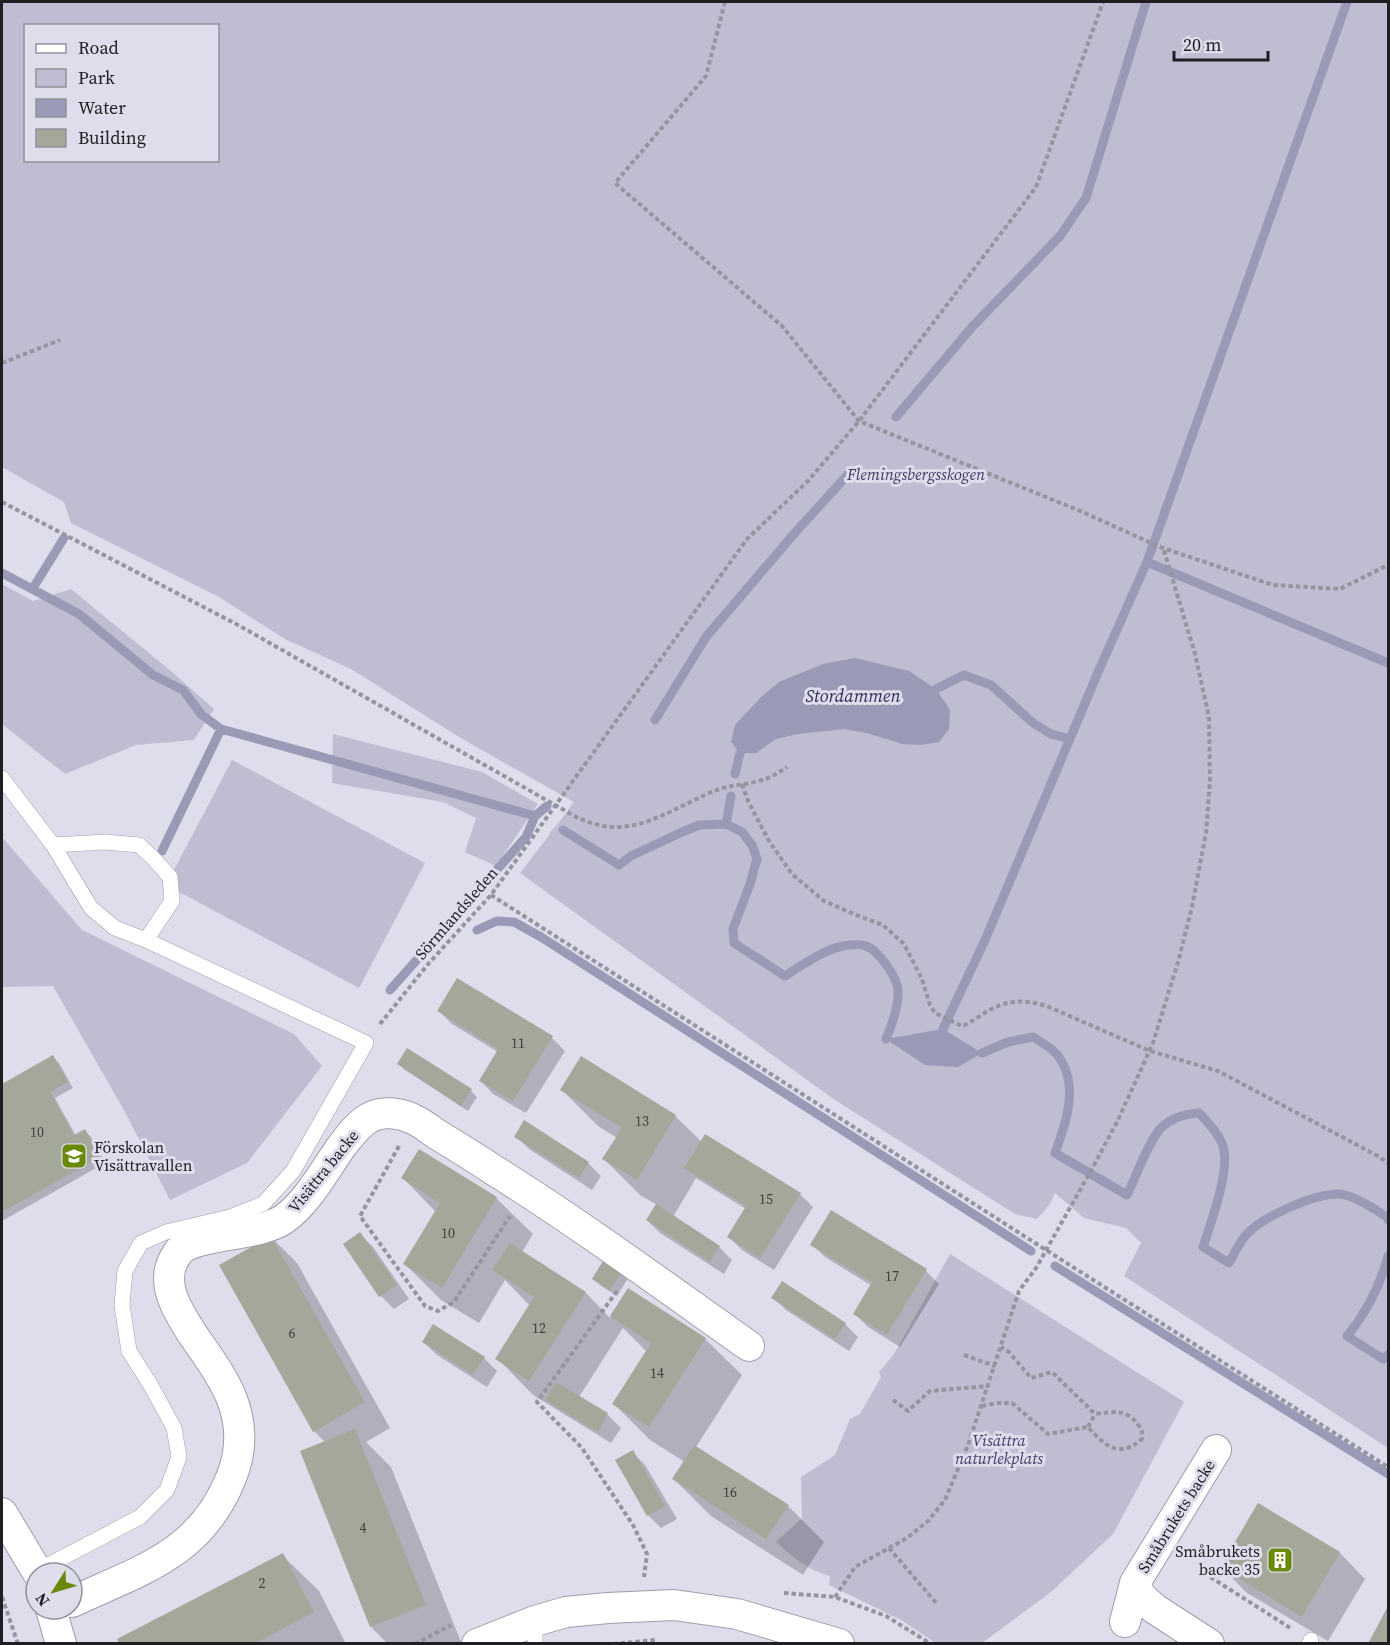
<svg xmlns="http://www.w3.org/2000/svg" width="1390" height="1645" font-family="'Source Serif 4',serif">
<rect width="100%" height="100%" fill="#ddddeb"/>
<path fill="#bebdd1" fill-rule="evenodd" d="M 2,2 L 1388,2 L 1388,1448 L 1124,1276 L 1141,1243 L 1126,1228 L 1084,1218 L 1055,1193 L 1050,1204 L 1037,1219 L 1015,1214 L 835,1100 L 520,873 L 550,834 L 549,833 L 557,825 L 574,802 L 464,740 L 351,669 L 285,639 L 219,597 L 71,523 L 64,502 L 2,467 ZM 26,26 L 218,26 L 218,160 L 26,160 Z
M 2,584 L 33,601 L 71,589 L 172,672 L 214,709 L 194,740 L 136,745 L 65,774 L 2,724 Z
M 333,734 L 482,772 L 538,804 L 496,866 L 465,852 L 476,818 L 443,802 L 332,783 Z
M 232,760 L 425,863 L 359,988 L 166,885 Z
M 2,837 L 82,930 L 294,1034 L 322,1066 L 247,1163 L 170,1200 L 125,1112 L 53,986 L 2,987 Z
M 950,1254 L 1184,1402 L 1113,1534 L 1051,1592 L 982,1643 L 936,1643 L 901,1620 L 829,1585 L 830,1576 C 809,1571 791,1556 776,1542 L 802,1518 L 801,1477 L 835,1455 L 850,1419 L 860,1414 L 881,1377 L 879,1372 L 894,1354 Z"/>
<path fill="#9a99b6" d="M 855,658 L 909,671 L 936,689 L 950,710 L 949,729 L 939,742 L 921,745 L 902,744 L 867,733 L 844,729 L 798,734 L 776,739 L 756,753 L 740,753 L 731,742 L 735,725 L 760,698 L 779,682 L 823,664 Z
M 943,1029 L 982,1053 L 958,1067 L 925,1065 L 886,1039 Z"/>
<path fill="#0003" d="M 439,1011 L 552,1038 L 565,1051 L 526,1113 L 493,1094 L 480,1080 L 498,1052 L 452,1024 Z
M 53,1057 L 59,1063 L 73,1088 L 55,1098 L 76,1136 L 85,1131 L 91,1137 L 105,1163 L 2,1221 L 2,1086 Z
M 399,1064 L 471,1091 L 477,1097 L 468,1111 L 405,1070 Z
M 562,1090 L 675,1116 L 702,1142 L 800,1194 L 813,1207 L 774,1270 L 742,1250 L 729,1237 L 746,1209 L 696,1178 L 673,1217 L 719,1247 L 732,1260 L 724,1274 L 660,1233 L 647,1220 L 657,1205 L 640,1195 L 604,1159 L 617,1138 L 598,1126 Z
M 516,1136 L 588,1163 L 601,1176 L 592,1190 L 529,1149 Z
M 403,1178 L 496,1198 L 533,1234 L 522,1252 L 586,1293 L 610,1318 L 628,1290 L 705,1339 L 742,1375 L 696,1447 L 788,1506 L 824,1542 L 803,1575 L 711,1516 L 674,1479 L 685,1462 L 650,1440 L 614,1404 L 647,1352 L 623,1328 L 579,1397 L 608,1415 L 621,1428 L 611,1443 L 533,1395 L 497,1358 L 530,1306 L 505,1280 L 479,1323 L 441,1300 L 405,1264 L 436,1212 Z
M 360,1234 L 373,1247 L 409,1299 L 394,1309 L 381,1296 L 345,1245 Z
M 271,1237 L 297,1263 L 390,1428 L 366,1442 L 391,1467 L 461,1642 L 457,1644 L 388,1644 L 371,1627 L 302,1451 L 325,1442 L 314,1431 Z
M 812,1244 L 926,1271 L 939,1284 L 900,1347 L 868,1327 L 855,1314 L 872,1286 L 825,1257 Z
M 624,1268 L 630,1275 L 617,1296 L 600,1285 L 594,1279 Z
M 773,1297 L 845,1324 L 858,1337 L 849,1351 L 786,1310 Z
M 424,1342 L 484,1358 L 497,1371 L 487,1387 L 437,1355 Z
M 632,1452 L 645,1465 L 677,1519 L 661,1528 L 648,1515 Z
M 1259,1505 L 1340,1553 L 1365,1579 L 1328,1641 L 1247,1593 L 1221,1567 Z
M 282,1555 L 319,1591 L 346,1644 L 121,1644 Z"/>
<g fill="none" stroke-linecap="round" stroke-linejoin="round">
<path stroke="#9a99b6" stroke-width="9" d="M 896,417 L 972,327 L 1060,236 L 1086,198 L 1146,2
M 1147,562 L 1388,663
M 2,573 L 79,614 L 153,675 L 183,690 L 202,715 L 221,729 L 535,816
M 33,588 L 64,538
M 936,689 L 964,675 L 991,685 L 1033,723 L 1051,734 L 1070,739
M 655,720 L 706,637 L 793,535 L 851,471
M 735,774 L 740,753
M 726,824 L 731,796
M 563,830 L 619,865 L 631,856 L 680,833 L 699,825 L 726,824 L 742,832 L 752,845 L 757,859 L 750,884 L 733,929 L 734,943 L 785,976 C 802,965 823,950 843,946 C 849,945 861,944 866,946 C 879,951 897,977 898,990 C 899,1007 892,1025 886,1039
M 162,851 L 221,729
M 477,930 L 497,921 L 514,922 L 541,937 L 1031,1251
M 390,990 L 526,837 L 535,816 L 547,806
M 943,1029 L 985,940 L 1099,670 L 1147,562 L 1347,2
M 982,1053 L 1008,1042 L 1033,1037 C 1044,1044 1056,1050 1062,1062 C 1078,1090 1065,1126 1055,1153 L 1127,1195 C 1135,1179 1149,1140 1161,1128 C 1171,1118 1186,1114 1199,1113 C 1208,1122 1217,1132 1222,1143 C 1232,1167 1211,1222 1203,1247 L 1229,1263 C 1234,1254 1239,1243 1246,1235 C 1262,1217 1313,1194 1338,1194 C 1352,1194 1377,1210 1388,1218 L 1388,1220
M 1388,1256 C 1380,1286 1367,1312 1347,1336 L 1383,1359 L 1388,1355
M 1055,1266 L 1388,1474"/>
</g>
<path fill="#a3a89b" d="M 457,978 L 553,1036 L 513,1101 L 479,1081 L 498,1049 L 437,1011 Z
M 407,1048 L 472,1089 L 461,1106 L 397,1064 Z
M 53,1055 L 68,1082 L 50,1092 L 74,1135 L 85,1129 L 100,1157 L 2,1212 L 2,1084 Z
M 581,1056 L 676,1115 L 637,1180 L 602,1159 L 622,1128 L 560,1090 Z
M 524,1120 L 589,1162 L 579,1178 L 514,1137 Z
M 705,1134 L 801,1193 L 760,1258 L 727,1237 L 746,1206 L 684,1168 Z
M 419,1149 L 497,1197 L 442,1288 L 403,1264 L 440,1203 L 401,1178 Z
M 656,1204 L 720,1246 L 710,1262 L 646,1220 Z
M 831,1210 L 927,1269 L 887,1335 L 853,1314 L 872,1282 L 810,1245 Z
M 360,1232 L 397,1285 L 379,1297 L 343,1244 Z
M 271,1236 L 365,1402 L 313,1432 L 219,1265 Z
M 510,1243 L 586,1292 L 529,1381 L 495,1359 L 534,1297 L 492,1270 Z
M 606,1256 L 624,1267 L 610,1291 L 592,1279 Z
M 782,1281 L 846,1323 L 835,1339 L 771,1298 Z
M 628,1288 L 706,1338 L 649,1427 L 612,1404 L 651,1343 L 610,1316 Z
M 433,1324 L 485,1357 L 473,1375 L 422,1342 Z
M 556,1382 L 608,1413 L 598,1432 L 545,1400 Z
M 355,1429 L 426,1605 L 370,1627 L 300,1451 Z
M 694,1445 L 789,1505 L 766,1539 L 672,1479 Z
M 633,1450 L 665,1506 L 647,1516 L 615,1460 Z
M 1258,1503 L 1340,1552 L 1302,1617 L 1220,1567 Z
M 283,1553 L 314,1612 L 254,1644 L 119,1644 L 117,1639 Z
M 1388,1606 L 1388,1644 L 1368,1644 Z"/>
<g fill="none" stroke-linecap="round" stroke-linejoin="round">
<g stroke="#9e9eab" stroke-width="16">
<path id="lane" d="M 2,778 L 53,845 L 91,908 L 115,928 L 146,940 L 366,1043 L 293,1171 L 263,1204 L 230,1217 L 166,1232 L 141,1243 L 125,1271 L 122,1305 L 129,1351 L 150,1384 L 174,1428 L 179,1457 L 167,1490 L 140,1517 L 37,1571
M 53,845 L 105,842 L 139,845 L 153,858 L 170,877 L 172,901 L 146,940
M 535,1644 L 535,1621
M 1309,1644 L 1311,1640"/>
</g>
<g stroke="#9e9eab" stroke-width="32">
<path id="street" d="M 2,1513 L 38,1573
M 72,1602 C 140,1570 200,1555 231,1478 C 241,1454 242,1430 234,1405 C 227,1382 207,1355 193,1335 C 181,1316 163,1290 171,1266 C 172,1262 177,1254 179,1251 C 197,1233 258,1237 284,1219 C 307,1203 325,1170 341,1147 C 349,1137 357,1125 369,1118 C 382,1110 400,1113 413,1119 C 422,1123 430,1130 438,1135 C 456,1146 474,1157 492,1169 C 580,1224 664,1286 749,1346
M 51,1609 L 61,1644
M 1125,1622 L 1135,1583
M 477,1644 L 535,1621 L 566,1612 L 608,1608 L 674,1605 L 737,1614 L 839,1644
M 1209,1644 L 1155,1609 L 1141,1597 L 1135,1583 L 1216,1450"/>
</g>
<path stroke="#9595a0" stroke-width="4" stroke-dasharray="4.5 3" stroke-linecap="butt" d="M 725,2 L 706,76 L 615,183 L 782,326 L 859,421 L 1078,510 L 1160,547 L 1273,585 L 1340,589 L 1388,565
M 2,363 L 60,340
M 2,502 L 238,625 L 578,818 C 589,822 601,827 613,827 C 648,829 685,802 717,790 C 730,785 744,785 758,781 C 769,779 778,773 787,767
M 742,784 L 748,801 L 769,841 L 792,874 L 824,901 L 856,915 L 883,925 L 904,944 L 922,979 L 930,1005 L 935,1013 L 962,1026 C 970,1023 978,1017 986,1012 C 1008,999 1026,999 1049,1007 L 1150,1051 L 1218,1071 L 1376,1155 L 1388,1163
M 491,895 L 1046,1250 L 1388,1467
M 380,1024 L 429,963 L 491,895 L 747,539 L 808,481 L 859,421 L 1036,187 L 1103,2
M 399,1146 L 360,1216 L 425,1306 L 438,1311 L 454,1302 L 510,1216
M 617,1291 L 537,1402 L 582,1448 L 633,1525 L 647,1554 L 644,1577
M 964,1355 L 995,1366
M 893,1400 L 908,1411 L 930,1391 L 988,1386
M 982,1406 L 997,1403 L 1012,1403 L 1048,1434 L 1088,1427 C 1105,1446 1119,1459 1142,1439 C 1143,1433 1142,1431 1139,1426 C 1127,1408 1113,1412 1095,1414 L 1052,1372 L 1031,1378 L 1009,1352 L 1001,1347
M 1088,1427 L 1095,1414
M 889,1548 L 937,1604
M 1204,1573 L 1292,1629
M 784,1593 L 835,1597 L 886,1616 L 931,1644
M 2,1597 L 18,1644
M 835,1597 L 855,1567 L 907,1538 L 928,1521 L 945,1500 L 968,1445 L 1019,1291 L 1036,1268 L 1093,1167 L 1118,1120 L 1153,1043 L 1178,962 L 1192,907 L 1206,833 L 1210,781 L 1209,717 L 1195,654 L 1163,547
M 415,1644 L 451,1625
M 613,1644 L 655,1640"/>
<use href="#lane" stroke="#fff" stroke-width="15"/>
<use href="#street" stroke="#fff" stroke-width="30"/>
</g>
<defs>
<g id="school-square" transform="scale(1.35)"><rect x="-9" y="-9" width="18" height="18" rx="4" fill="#698906" stroke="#ddddeb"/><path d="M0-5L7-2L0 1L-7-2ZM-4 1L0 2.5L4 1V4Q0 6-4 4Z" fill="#fff"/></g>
<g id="building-square" transform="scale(1.35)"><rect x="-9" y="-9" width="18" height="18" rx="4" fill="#698906" stroke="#ddddeb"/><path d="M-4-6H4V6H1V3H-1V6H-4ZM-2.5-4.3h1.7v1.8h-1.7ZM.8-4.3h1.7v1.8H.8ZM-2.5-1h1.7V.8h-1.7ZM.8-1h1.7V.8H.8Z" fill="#fff"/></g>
</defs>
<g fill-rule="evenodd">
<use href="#school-square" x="74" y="1156"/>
<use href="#building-square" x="1280" y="1560"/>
</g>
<g text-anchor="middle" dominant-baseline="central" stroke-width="6" stroke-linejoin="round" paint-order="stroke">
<g font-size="14" fill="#404041">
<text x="518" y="1043">11</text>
<text x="642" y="1121">13</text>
<text x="37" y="1132">10</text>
<text x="766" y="1199">15</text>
<text x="448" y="1233">10</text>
<text x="892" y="1276">17</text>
<text x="539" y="1328">12</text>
<text x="292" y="1333">6</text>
<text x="657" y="1373">14</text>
<text x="730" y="1492">16</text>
<text x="363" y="1528">4</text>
<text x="262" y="1583">2</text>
</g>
<g font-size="16" font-style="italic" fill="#413d67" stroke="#ddddeb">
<text x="916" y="474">Flemingsbergsskogen</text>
<text x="999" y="1440">Visättra<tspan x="999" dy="18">naturlekplats</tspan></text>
</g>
<g font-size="16" fill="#1f1e23" stroke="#ddddeb">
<text transform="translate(456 913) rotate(-49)">Sörmlandsleden</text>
<text transform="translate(323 1171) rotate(-51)">Visättra backe</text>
<text transform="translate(1176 1516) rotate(-58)">Småbrukets backe</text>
</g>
<g font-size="16" fill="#1f1e23" stroke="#ddddeb" text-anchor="start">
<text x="94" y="1147">Förskolan<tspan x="94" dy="18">Visättravallen</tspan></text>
<text x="1260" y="1551" text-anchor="end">Småbrukets<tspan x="1260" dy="18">backe 35</tspan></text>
</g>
<g font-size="18" font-style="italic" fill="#332e57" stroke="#ddddeb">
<text x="853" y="695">Stordammen</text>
</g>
</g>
<rect width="1390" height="1645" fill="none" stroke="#1f1e23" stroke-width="6"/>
<rect x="24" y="24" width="195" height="138" fill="#ddddeb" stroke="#91919b" stroke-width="1.5"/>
<rect x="36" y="44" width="30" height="9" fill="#ffffff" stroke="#91919b" stroke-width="1.5"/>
<text x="78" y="54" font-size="18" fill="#1f1e23">Road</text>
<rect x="36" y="69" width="30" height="18" fill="#bebdd1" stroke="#91919b" stroke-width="1.5"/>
<text x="78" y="84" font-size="18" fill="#1f1e23">Park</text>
<rect x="36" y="99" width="30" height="18" fill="#9a99b6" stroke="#91919b" stroke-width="1.5"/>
<text x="78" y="114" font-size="18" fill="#1f1e23">Water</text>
<rect x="36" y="129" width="30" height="18" fill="#a3a89b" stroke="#91919b" stroke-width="1.5"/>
<text x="78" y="144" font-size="18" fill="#1f1e23">Building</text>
<g transform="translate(54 1591) rotate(233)"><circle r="28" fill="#ddddeb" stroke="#91919b" stroke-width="1.5"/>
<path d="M0-4.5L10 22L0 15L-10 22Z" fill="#698906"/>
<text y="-9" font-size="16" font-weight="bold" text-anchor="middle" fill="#1f1e23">N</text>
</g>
<path d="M1174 51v9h94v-9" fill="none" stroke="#1f1e23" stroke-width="3"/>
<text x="1183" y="51" font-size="18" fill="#1f1e23" stroke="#ddddeb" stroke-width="4.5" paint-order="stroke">20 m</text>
</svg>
